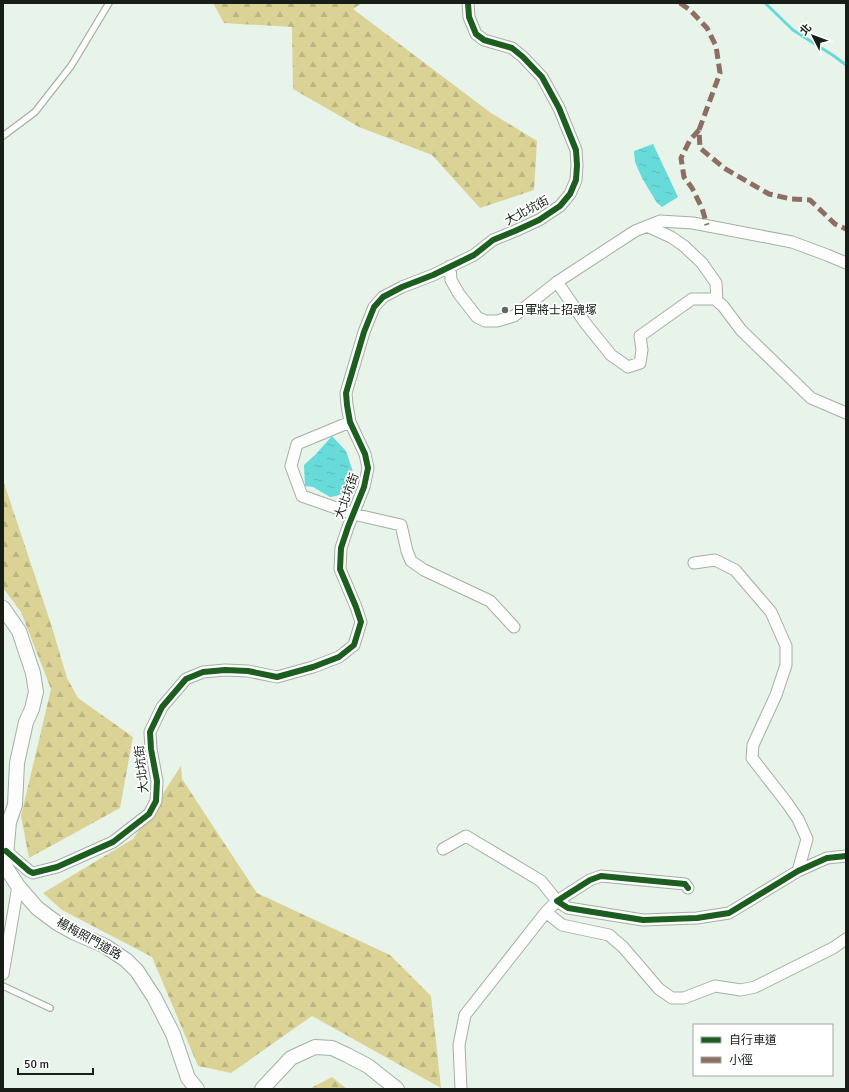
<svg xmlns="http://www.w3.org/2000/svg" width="849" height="1092" font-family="Signika,'Noto Sans TC',sans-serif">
<defs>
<pattern id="forest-firs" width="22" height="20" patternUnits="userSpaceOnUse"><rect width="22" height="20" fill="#dbd396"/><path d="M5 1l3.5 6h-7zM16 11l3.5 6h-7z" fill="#bbb581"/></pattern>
<pattern id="water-ripples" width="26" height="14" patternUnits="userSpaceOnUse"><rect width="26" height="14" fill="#67dada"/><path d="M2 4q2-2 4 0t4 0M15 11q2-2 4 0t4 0" fill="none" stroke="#59bbba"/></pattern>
</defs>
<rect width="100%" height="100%" fill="#e8f4e9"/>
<path fill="url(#forest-firs)" d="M 213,3 L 362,3 L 353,9 L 491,113 L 537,141 L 534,190 L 480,208 L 432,155 L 359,127 L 293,89 L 292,27 L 224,23 Z
M 3,480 L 51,624 L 67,678 L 78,698 L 133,737 L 120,808 L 29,858 L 21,816 L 51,689 L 21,612 L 3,588 Z
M 181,766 L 182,779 L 257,893 L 390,955 L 431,996 L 441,1088 L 312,1016 L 231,1073 L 198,1066 L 152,957 L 62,910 L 43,893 L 133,839 Z
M 332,1077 L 347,1089 L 309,1089 Z"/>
<path fill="url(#water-ripples)" d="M 653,144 L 678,197 L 662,207 L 657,203 L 642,178 L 635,162 L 634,151 Z
M 332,436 L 346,451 L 354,475 L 351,484 L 344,493 L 336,496 L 330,497 L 313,487 L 305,486 L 304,465 L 316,454 Z"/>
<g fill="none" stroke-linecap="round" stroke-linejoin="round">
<path stroke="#67dada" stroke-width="3" d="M 765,3 L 793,30 L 834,56 L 846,65"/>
<g stroke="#a5afa6" stroke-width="8">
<path id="service" d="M 3,136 L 35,112 L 71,66 L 109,3
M 3,986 L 50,1008"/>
</g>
<g stroke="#a5afa6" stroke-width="13">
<path id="minor" d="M 647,226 L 671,237 L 684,246 L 702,263 L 716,283 L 717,301
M 450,266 L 451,280 L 459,294 L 477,317 L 485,321 L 497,321 L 514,316 L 557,282 L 635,231 L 660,221 L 693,223 L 792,242 L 827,255 L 846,263
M 557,282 L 586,324 L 611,355 L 628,367 L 640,363 L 642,350 L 640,336 L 692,299 L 715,299 L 723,306 L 741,330 L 811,398 L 846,413
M 350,422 L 297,444 L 291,466 L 302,496 L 353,514 L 401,525 L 407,551 L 411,561 L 424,570 L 490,601 L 514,627
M 694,563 L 715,560 L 735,570 L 771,612 L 786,646 L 786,665 L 776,695 L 753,745 L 752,758 L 787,803 L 798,819 L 807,839 L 798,871
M 443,849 L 466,836 L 541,881 L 557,901 L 546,912 L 465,1015 L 459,1045 L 461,1089
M 6,851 L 29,871 L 33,873 L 57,867 L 113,842 L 149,814 L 156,801 L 157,781 L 151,749 L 150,732 L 162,707 L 186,679 L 203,672 L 225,670 L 248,671 L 277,677 L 313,667 L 339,657 L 354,645 L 361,622 L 356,607 L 340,569 L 341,548 L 348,527 L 364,487 L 368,468 L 365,454 L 350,422 L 347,405 L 346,393 L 364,332 L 374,307 L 383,297 L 402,287 L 433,275 L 474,255 L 493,240 L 515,231 L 539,220 L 560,206 L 570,194 L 576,180 L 577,165 L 576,150 L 559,108 L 542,77 L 523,57 L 512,48 L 484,40 L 476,34 L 469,17 L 468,3
M 688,888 L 685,884 L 601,876 L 590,880 L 557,901 L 568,908 L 643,920 L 697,918 L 729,913 L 798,871 L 827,858 L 846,856
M 546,912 L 562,925 L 609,935 L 623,947 L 659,989 L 672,998 L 684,998 L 715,986 L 741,990 L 755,987 L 833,948 L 846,939
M 3,974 L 18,886"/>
</g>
<g stroke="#a5afa6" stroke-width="16">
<path id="tertiary" d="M 3,608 L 19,631 L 33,673 L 36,692 L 32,709 L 26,722 L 17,763 L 15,805 L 9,822 L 5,866 L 18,886 L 37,908 L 57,923 L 73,932 L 105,946 L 126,960 L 137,971 L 154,997 L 173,1034 L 188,1078 L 197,1089
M 262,1089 L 291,1058 L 315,1047 L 332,1048 L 347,1055 L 368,1066 L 397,1089"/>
</g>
<use href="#service" stroke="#fcfdfc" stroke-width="5.5"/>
<use href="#minor" stroke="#fcfdfc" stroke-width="11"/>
<use href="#tertiary" stroke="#fcfdfc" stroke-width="14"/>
<path stroke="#8d6e63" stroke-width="5" stroke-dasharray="10 5" stroke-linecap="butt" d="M 680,3 L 690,10 L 707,28 L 716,46 L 720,73 L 699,130 L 700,148 L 724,168 L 769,194 L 791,199 L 810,200 L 835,224 L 846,229
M 699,130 L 690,140 L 681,158 L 684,177 L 692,188 L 702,208 L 707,225"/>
<g stroke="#fff" stroke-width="8">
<path id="cycleway" d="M 6,851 L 29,871 L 33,873 L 57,867 L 113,842 L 149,814 L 156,801 L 157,781 L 151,749 L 150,732 L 162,707 L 186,679 L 203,672 L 225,670 L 248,671 L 277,677 L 313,667 L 339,657 L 354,645 L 361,622 L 356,607 L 340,569 L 341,548 L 348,527 L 364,487 L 368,468 L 365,454 L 350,422 L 347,405 L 346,393 L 364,332 L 374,307 L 383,297 L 402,287 L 433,275 L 474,255 L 493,240 L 515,231 L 539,220 L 560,206 L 570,194 L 576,180 L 577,165 L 576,150 L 559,108 L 542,77 L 523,57 L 512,48 L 484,40 L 476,34 L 469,17 L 468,3
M 688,888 L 685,884 L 601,876 L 590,880 L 557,901 L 568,908 L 643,920 L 697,918 L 729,913 L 798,871 L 827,858 L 846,856"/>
</g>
<use href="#cycleway" stroke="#1b5e20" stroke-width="6"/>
</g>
<circle fill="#606960" stroke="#fff" stroke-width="1.5" cx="505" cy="310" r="4"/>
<g text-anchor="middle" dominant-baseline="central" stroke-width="3.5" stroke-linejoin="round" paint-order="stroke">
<g font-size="12" fill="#161e17" stroke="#fff">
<text transform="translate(527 211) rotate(-28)">大北坑街</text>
<text transform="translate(347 496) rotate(-70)">大北坑街</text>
<text transform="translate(142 769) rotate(-96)">大北坑街</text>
<text transform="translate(89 939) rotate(29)">楊梅照門道路</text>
</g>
<g font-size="12" fill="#161e17" stroke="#fff" text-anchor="start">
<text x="513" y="310">日軍將士招魂塚</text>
</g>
</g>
<rect width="849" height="1092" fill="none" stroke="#161e17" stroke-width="8"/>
<rect x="693" y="1024" width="140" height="52" fill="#ffffff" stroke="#a2a5a2"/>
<rect x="701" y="1037" width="20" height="6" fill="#1b5e20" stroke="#a2a5a2"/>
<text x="729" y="1044" font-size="12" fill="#161e17">自行車道</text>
<rect x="701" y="1057" width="20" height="6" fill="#8d6e63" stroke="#a2a5a2"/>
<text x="729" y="1064" font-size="12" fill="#161e17">小徑</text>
<g transform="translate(813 36) rotate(312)" stroke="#ffffff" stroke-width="3" paint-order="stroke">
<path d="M0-3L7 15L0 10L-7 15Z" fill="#161e17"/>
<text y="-6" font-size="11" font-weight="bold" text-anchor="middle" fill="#161e17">北</text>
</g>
<path d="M18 1068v6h75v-6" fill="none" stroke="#161e17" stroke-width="2"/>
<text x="24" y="1068" font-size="12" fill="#161e17" stroke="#ffffff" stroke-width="3" paint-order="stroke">50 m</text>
</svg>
